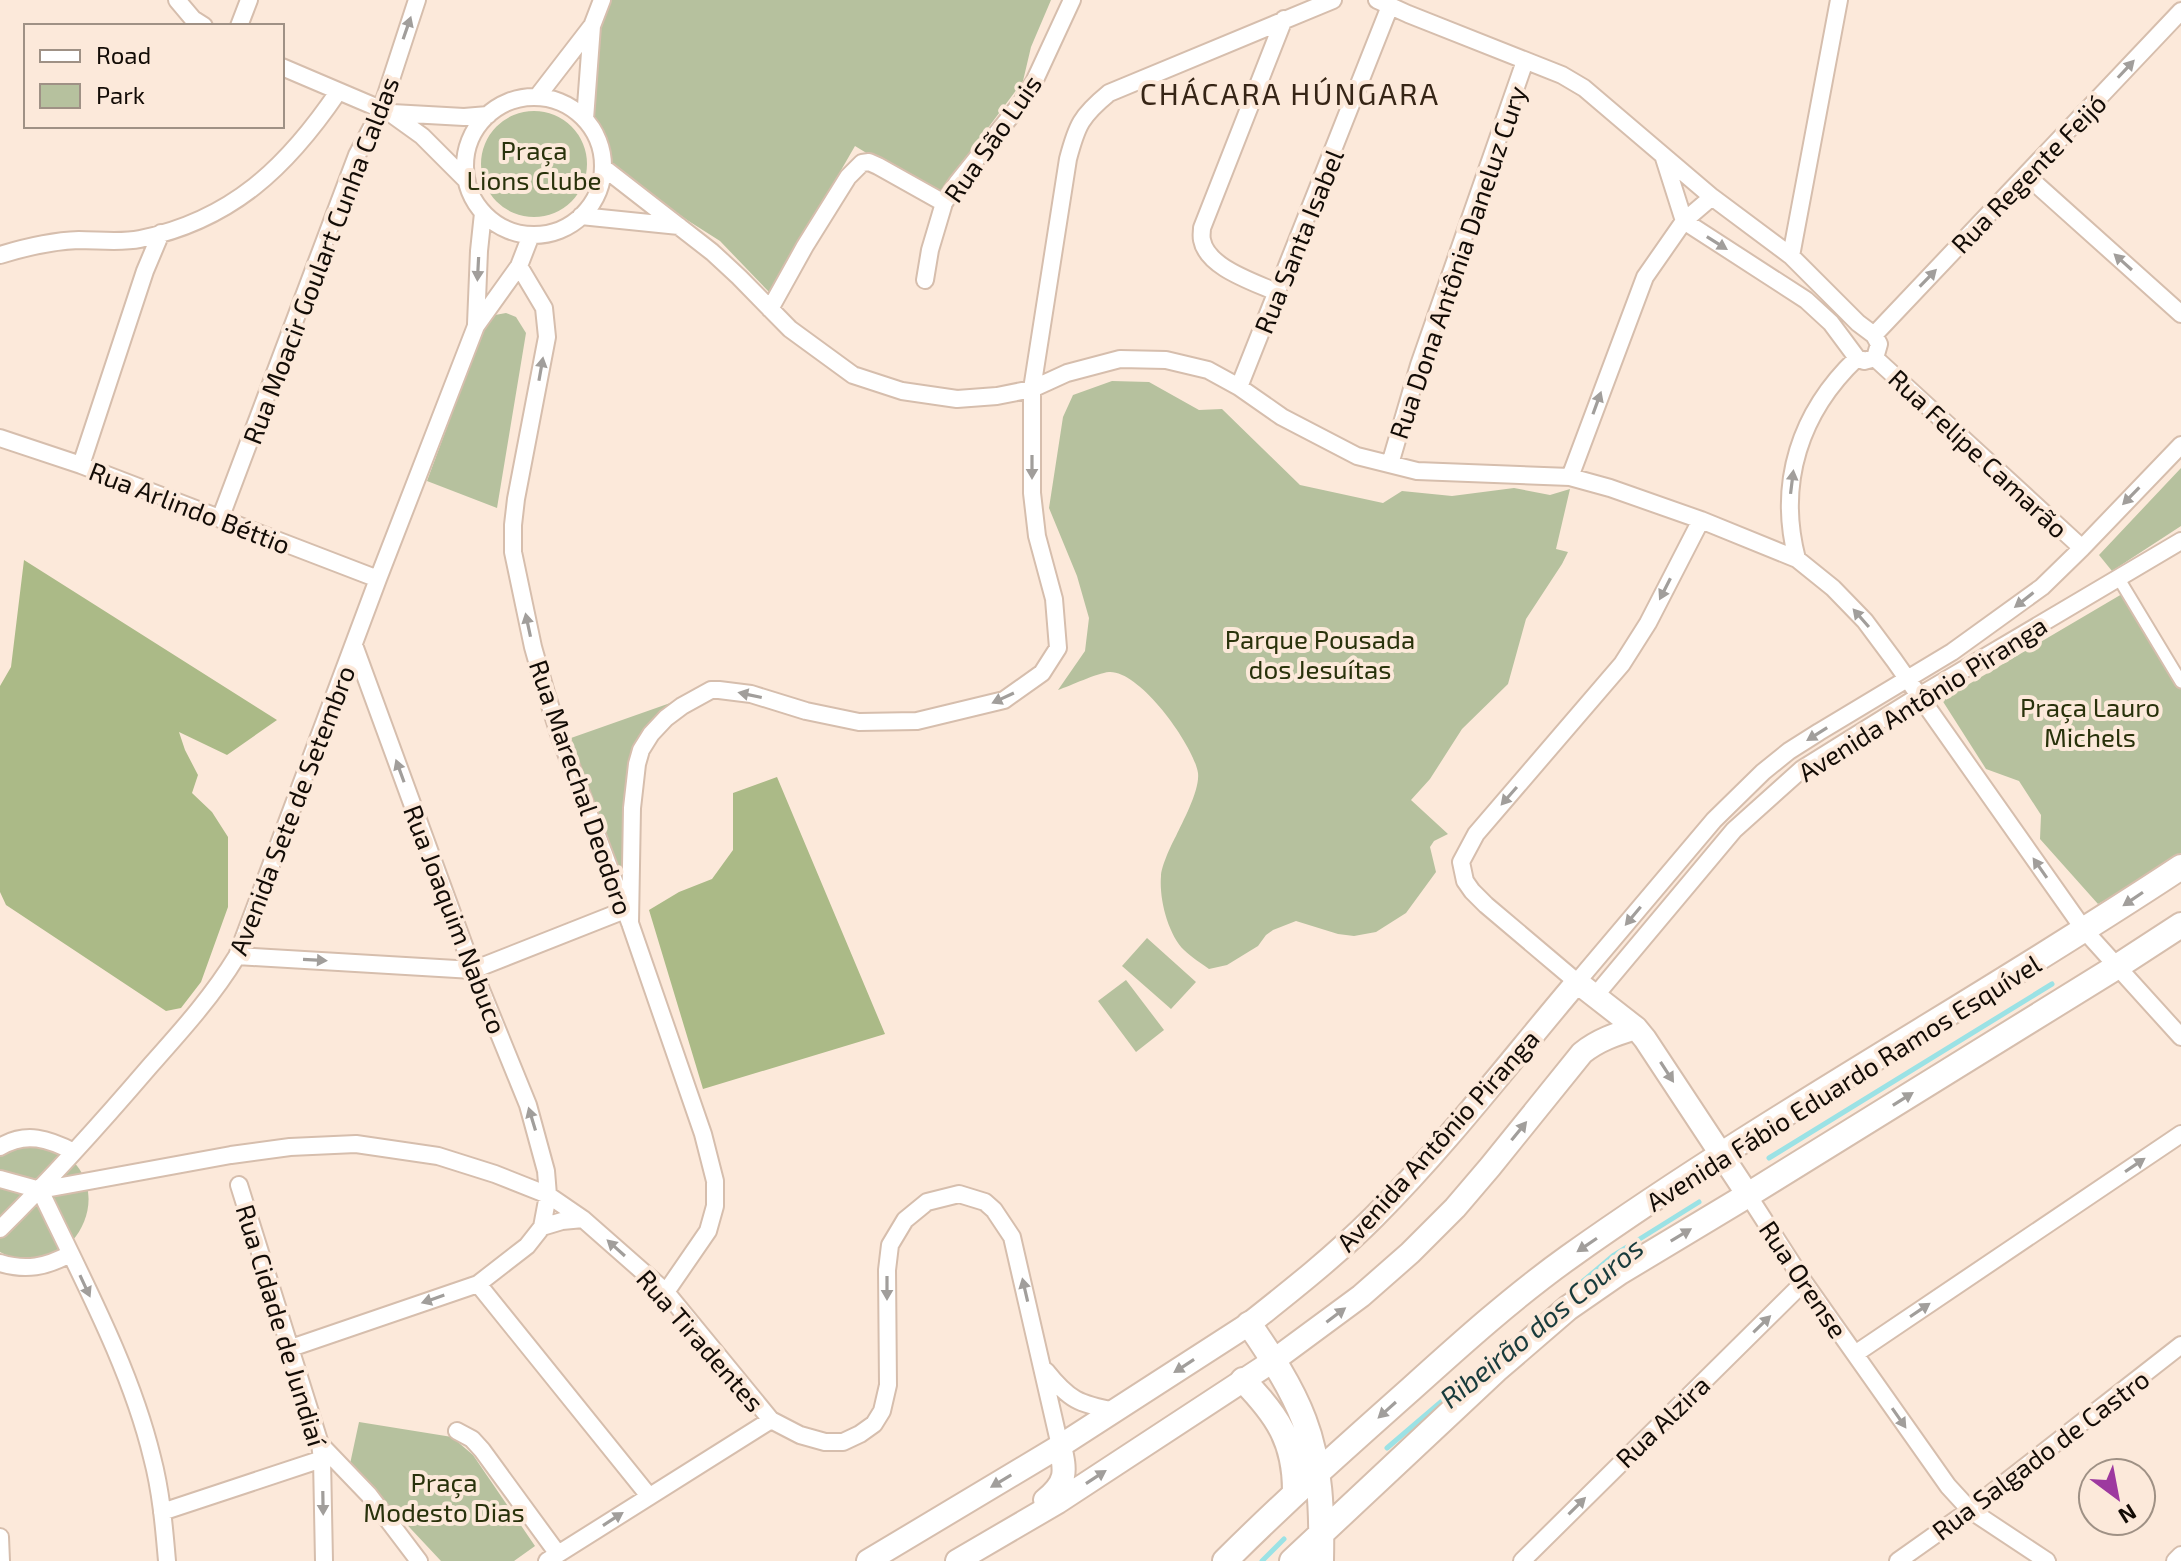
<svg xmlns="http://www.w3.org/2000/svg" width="2181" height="1561" font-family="'Exo 2',sans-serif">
<rect width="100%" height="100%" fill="#fce9da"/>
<path fill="#b6c19e" d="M 610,0 L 1051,0 L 1031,47 L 1023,81 L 937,196 L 855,146 L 770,293 L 720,241 L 687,220 L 610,164 L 606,136 L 593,115 L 599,26 Z
M481 164a53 53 0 1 1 106 0a53 53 0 1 1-106 0Z
M 506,313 L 516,317 L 526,333 L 497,508 L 427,481 L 487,319 L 495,315 Z
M 1112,381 L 1149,382 L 1199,410 L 1222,409 L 1300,485 L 1383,503 L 1402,491 L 1452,496 L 1514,488 L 1550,495 L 1570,489 L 1556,549 L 1568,552 L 1562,564 L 1526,619 L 1508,684 L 1462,729 L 1430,779 L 1411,800 L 1448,834 L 1434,841 L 1430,847 L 1436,872 L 1406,913 L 1376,932 L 1354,936 L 1338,934 L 1296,921 L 1273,930 L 1266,935 L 1258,946 L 1227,965 L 1209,969 C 1201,963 1191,957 1184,950 C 1168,934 1159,899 1161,876 C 1161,867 1171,845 1176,836 C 1183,821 1200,790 1198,773 C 1194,746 1140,670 1109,672 C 1097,673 1070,686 1058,690 L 1085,651 L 1089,618 L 1077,576 L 1049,508 L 1063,417 L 1073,395 Z
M 2181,468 L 2181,526 L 2112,571 L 2099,555 Z
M 2122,594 L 2181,684 L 2181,853 L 2129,887 L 2098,904 L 2040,839 L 2041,815 L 2019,781 L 1986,769 L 1942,700 Z
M 710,689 L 638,744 L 628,917 L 571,738 Z
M 1147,938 L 1196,982 L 1171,1009 L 1122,966 Z
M 1126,980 L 1164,1030 L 1136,1052 L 1098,1001 Z
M 15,1145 C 28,1146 47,1144 58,1150 C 126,1188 69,1290 0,1252 L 0,1151 Z
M 359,1422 L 452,1437 L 473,1455 L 535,1546 L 514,1561 L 441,1561 L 350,1464 Z"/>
<path fill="#abba87" d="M 24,560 L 277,720 L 227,755 L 179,732 L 185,750 L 198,775 L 192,793 L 212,812 L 228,837 L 228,907 L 201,982 L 181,1008 L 166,1011 L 6,905 L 0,892 L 0,686 L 11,667 Z
M 777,777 L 885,1034 L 703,1089 L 649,910 L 679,892 L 712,879 L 733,850 L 733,793 Z"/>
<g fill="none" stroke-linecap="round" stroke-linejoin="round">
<path stroke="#9be2e5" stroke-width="5" d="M 1769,1158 L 2052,984
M 1569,1293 L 1614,1255 L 1699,1202
M 1387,1448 L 1476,1372
M 1262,1561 L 1284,1539"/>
<g stroke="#d6bead" stroke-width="15">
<path id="pedestrian" d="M 2119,579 L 2181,682"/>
</g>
<g stroke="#d6bead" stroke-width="20">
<path id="minor" d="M 177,0 L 193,19 L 204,26
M 1377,0 L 1408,14 L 1562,75 L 1584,88 L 1712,197 L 1791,256 L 1858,323 L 1874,335 L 1879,344 L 1875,358 L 1864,361 L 1857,358 L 1831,323 L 1806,300 L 1684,221 L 1664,158
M 239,26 L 249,0
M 282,67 L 390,113 L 422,136 L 467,181
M 537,97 L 591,27
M465 166a69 69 0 1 1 138 0a69 69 0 1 1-138 0Z
M 392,113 L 464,117 L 488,115
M 585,119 L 592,26 L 602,0
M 604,168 L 712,252 L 739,277 L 790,329 L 853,375 L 902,391 L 957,399 L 997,396 L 1032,389 L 1067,373 L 1120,359 L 1166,360 L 1208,370 L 1239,387 L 1282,417 L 1357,456 L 1417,471 L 1570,477 L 1610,488 L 1701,520 L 1797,559 L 1833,588 L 1865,621 L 1894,660 L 2085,931 L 2181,1037
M 2026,175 L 2181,314
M 581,216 L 679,226
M 0,255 C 26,247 51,241 79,240 C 98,240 121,243 140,239 C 232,220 287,167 338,92
M 1791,256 L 1839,0
M 519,266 L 544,308 L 547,337 L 516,499 L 513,525 L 513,552 L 533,647 L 546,693 L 560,737 L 630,923 L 703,1134 L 715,1181 L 715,1206 L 708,1231 L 666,1292
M 925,280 L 930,250 L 944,203 L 957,183 L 1022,102 L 1034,82 L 1072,0
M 1278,293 C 1255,282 1207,268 1202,240 C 1201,236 1202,232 1202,228 L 1284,19
M 770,309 L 805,246 L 848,177 L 862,163 L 869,162 L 878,166 L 944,203
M 476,324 L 479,251 L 483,213
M 1874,335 L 2181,11
M 1875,358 L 2082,548
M 1239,387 L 1390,6
M 0,438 L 81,465 L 378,579
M 1390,464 L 1419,365 L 1525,61
M 81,465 L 145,271 L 161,233
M 1570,477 L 1645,277 L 1684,221 L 1712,197
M 220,519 L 357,155 L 381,110 L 417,0
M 1701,520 L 1648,623 L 1622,664 L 1476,834 L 1461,862 L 1465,881 L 1472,891 L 1486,905 L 1577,982 L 1714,820 L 1763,772 L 1789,751 L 1819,732 L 1952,652 L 2042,587 L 2082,548 L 2181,445
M 1797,559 C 1777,483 1800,412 1857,358
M 630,923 L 632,808 L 637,764 L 641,750 L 651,734 L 666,718 L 682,706 L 711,690 L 719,690 L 751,694 L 806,711 L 859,722 L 917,721 L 1004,700 L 1042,673 L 1058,648 L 1054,599 L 1037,536 L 1032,493 L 1032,389 L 1068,159 C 1077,125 1081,116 1109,93 L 1333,0
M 237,956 L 473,970 L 625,910
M 1595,996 L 1734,830 L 1802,769 L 1919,696 L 2181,541
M 0,1147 C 26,1131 49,1139 74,1152
M 0,1179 L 40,1190 L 231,1155 L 290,1147 L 356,1144 L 438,1156 L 495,1174 L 548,1195 L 583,1219 L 666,1292 L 771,1420 L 800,1435 L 825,1442 L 843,1442 L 860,1434 L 874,1424 L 882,1411 L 888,1385 L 887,1270 L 890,1245 L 905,1220 L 927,1202 L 959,1194 L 985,1202 L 994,1210 L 1012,1237 L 1060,1446
M 239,1185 L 320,1444 L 322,1459 L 324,1561
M 40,1190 C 80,1275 130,1366 152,1457 C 161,1491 164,1526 167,1561
M 1748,1195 L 1804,1282 L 1948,1486 L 1970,1510 L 2047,1561
M 542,1227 L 562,1221 L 583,1219
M 0,1229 C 53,1177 102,1122 150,1066 C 182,1030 212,997 237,956 L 378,579 L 476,326 L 519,266 L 531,235
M 0,1263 C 26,1271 46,1267 70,1254
M 478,1284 L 649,1496
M 291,1348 L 478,1284 L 527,1246 L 542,1227 L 548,1195 L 546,1171 L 528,1105 L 473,970 L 354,645
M 1855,1354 L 2181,1134
M 1046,1371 C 1069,1400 1079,1404 1115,1411
M 457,1431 L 472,1439 L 482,1450 L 558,1554
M 320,1444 L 369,1495 L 419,1561
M 162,1512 L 322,1459
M 0,1537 L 1,1561
M 547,1561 L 771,1420
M 1522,1561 L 1804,1282
M 1898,1561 L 1970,1510 L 2181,1345
M 2175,1561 L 2181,1555"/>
</g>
<g stroke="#d6bead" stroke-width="26">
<path id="secondary" d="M 1045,1500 C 1067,1482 1066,1472 1060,1446
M 868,1561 L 1060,1446 L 1249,1324 C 1292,1290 1335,1256 1374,1217 C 1447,1144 1510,1061 1577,982 L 1636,1028 L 1645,1039 L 1748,1195
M 957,1561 L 1058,1502 L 1273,1361 L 1361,1296 L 1410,1253 L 1455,1208 L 1490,1167 L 1582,1053 C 1598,1040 1616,1034 1636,1028"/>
</g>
<g stroke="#d6bead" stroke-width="28">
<path id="primary" d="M 1249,1324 C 1270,1354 1291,1386 1304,1420 C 1321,1464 1322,1514 1321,1561
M 1243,1380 C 1277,1415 1295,1441 1295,1491
M 1225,1561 C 1285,1501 1348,1445 1411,1389 C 1462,1343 1513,1297 1569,1257 C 1766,1117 1979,1001 2181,867
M 1292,1561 L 1496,1370 L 1568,1308 L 1620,1272 L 1748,1195 L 2118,966 L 2181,925"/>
</g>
<use href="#pedestrian" stroke="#fff" stroke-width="11"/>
<use href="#minor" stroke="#fff" stroke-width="16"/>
<use href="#secondary" stroke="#fff" stroke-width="22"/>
<use href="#primary" stroke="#fff" stroke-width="24"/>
</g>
<defs><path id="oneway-solid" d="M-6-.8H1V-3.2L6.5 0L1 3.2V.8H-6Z" transform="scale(2)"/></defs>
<g fill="#a19e9b">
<use href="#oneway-solid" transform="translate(407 28) rotate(-71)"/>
<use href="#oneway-solid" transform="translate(2126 69) rotate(-47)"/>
<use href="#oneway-solid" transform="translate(1717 243) rotate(32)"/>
<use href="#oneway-solid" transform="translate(2123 262) rotate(-138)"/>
<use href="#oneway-solid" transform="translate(478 269) rotate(93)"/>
<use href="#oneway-solid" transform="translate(1928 278) rotate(-46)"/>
<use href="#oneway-solid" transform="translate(541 369) rotate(-80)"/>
<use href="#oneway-solid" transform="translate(1597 403) rotate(-70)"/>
<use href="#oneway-solid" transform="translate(1032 467) rotate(90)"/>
<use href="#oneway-solid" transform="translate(1792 482) rotate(-83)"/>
<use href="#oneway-solid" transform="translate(2131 496) rotate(134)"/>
<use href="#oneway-solid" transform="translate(1665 589) rotate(117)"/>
<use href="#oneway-solid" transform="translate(2024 600) rotate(142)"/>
<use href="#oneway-solid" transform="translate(1861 618) rotate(-131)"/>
<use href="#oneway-solid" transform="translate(528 625) rotate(-102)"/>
<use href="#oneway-solid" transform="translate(750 695) rotate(-168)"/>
<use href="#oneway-solid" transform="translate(1003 698) rotate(155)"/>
<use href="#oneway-solid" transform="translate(1817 734) rotate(148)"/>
<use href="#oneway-solid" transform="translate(400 771) rotate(-110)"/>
<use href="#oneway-solid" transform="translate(1509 796) rotate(131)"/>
<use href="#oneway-solid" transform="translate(2040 868) rotate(-125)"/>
<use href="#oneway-solid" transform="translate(2133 899) rotate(146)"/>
<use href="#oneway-solid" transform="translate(1633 916) rotate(130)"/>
<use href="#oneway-solid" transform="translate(315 960) rotate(3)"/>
<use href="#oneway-solid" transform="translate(1667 1072) rotate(57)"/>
<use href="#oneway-solid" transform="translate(1903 1099) rotate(-32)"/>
<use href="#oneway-solid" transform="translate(532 1119) rotate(-107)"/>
<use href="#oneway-solid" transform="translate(1519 1131) rotate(-51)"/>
<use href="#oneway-solid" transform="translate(2135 1165) rotate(-34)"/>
<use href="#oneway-solid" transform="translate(1681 1235) rotate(-31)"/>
<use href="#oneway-solid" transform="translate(1587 1245) rotate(146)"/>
<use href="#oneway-solid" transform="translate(616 1248) rotate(-138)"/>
<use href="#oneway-solid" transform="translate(85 1286) rotate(65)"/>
<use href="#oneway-solid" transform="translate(887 1288) rotate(90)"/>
<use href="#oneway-solid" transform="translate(1025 1290) rotate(-103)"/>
<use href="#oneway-solid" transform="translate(433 1299) rotate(161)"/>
<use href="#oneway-solid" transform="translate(1920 1310) rotate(-34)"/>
<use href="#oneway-solid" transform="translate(1336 1315) rotate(-37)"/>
<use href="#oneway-solid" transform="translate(1762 1324) rotate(-44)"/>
<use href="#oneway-solid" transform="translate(1184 1366) rotate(147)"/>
<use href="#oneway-solid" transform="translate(1387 1410) rotate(138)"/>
<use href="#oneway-solid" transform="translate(1899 1418) rotate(55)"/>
<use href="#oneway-solid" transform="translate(1096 1477) rotate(-33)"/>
<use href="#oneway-solid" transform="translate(1001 1481) rotate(149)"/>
<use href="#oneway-solid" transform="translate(323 1503) rotate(89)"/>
<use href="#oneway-solid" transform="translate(1577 1506) rotate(-45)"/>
<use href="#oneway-solid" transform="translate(613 1519) rotate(-33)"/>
</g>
<g text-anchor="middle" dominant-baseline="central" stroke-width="8" stroke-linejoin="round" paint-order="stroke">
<g font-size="26" fill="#130c06" stroke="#fce9da">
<text transform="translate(992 138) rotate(-55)">Rua São Luis</text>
<text transform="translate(2028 173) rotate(-46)">Rua Regente Feijó</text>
<text transform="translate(1298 241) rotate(-68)">Rua Santa Isabel</text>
<text transform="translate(320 260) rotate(-69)">Rua Moacir Goulart Cunha Caldas</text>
<text transform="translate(1457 262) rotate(-71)">Rua Dona Antônia Daneluz Cury</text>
<text transform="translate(1979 453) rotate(43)">Rua Felipe Camarão</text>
<text transform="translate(190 507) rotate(21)">Rua Arlindo Béttio</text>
<text transform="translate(1922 698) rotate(-32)">Avenida Antônio Piranga</text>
<text transform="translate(582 787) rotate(71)">Rua Marechal Deodoro</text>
<text transform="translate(291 810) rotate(-69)">Avenida Sete de Setembro</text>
<text transform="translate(456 919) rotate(69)">Rua Joaquim Nabuco</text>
<text transform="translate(1843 1082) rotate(-32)">Avenida Fábio Eduardo Ramos Esquível</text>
<text transform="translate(1437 1140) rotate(-48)">Avenida Antônio Piranga</text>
<text transform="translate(1804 1279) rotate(56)">Rua Orense</text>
<text transform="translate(282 1325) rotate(73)">Rua Cidade de Jundiaí</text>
<text transform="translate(701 1340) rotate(49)">Rua Tiradentes</text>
<text transform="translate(1662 1421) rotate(-44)">Rua Alzira</text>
<text transform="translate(2040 1454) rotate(-37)">Rua Salgado de Castro</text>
</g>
<g font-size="26" fill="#29320b" stroke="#fce9da">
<text x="534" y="149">Praça<tspan x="534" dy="30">Lions Clube</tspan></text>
<text x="1320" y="638">Parque Pousada<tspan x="1320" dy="30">dos Jesuítas</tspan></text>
<text x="2090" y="706">Praça Lauro<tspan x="2090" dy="30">Michels</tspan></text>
<text x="444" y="1481">Praça<tspan x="444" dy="30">Modesto Dias</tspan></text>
</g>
<g font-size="28" font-style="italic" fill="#183b3c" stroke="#fce9da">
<text transform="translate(1541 1322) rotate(-39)">Ribeirão dos Couros</text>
</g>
<g font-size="30" letter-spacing="2" fill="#362516" stroke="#fce9da">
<text x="1290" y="93">CHÁCARA HÚNGARA</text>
</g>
</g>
<rect x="24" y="24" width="260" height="104" fill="#fce9da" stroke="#9f9185" stroke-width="2"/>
<rect x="40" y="50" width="40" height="12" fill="#ffffff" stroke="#9f9185" stroke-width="2"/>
<text x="96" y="64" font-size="24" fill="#130c06">Road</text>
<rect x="40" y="84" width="40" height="24" fill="#b6c19e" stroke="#9f9185" stroke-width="2"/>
<text x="96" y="104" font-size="24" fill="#130c06">Park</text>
<g transform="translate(2117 1497) rotate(148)"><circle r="38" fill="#fce9da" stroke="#9f9185" stroke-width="2"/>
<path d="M0-6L14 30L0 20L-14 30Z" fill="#9d399f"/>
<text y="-12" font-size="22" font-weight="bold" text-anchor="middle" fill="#130c06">N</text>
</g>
</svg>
